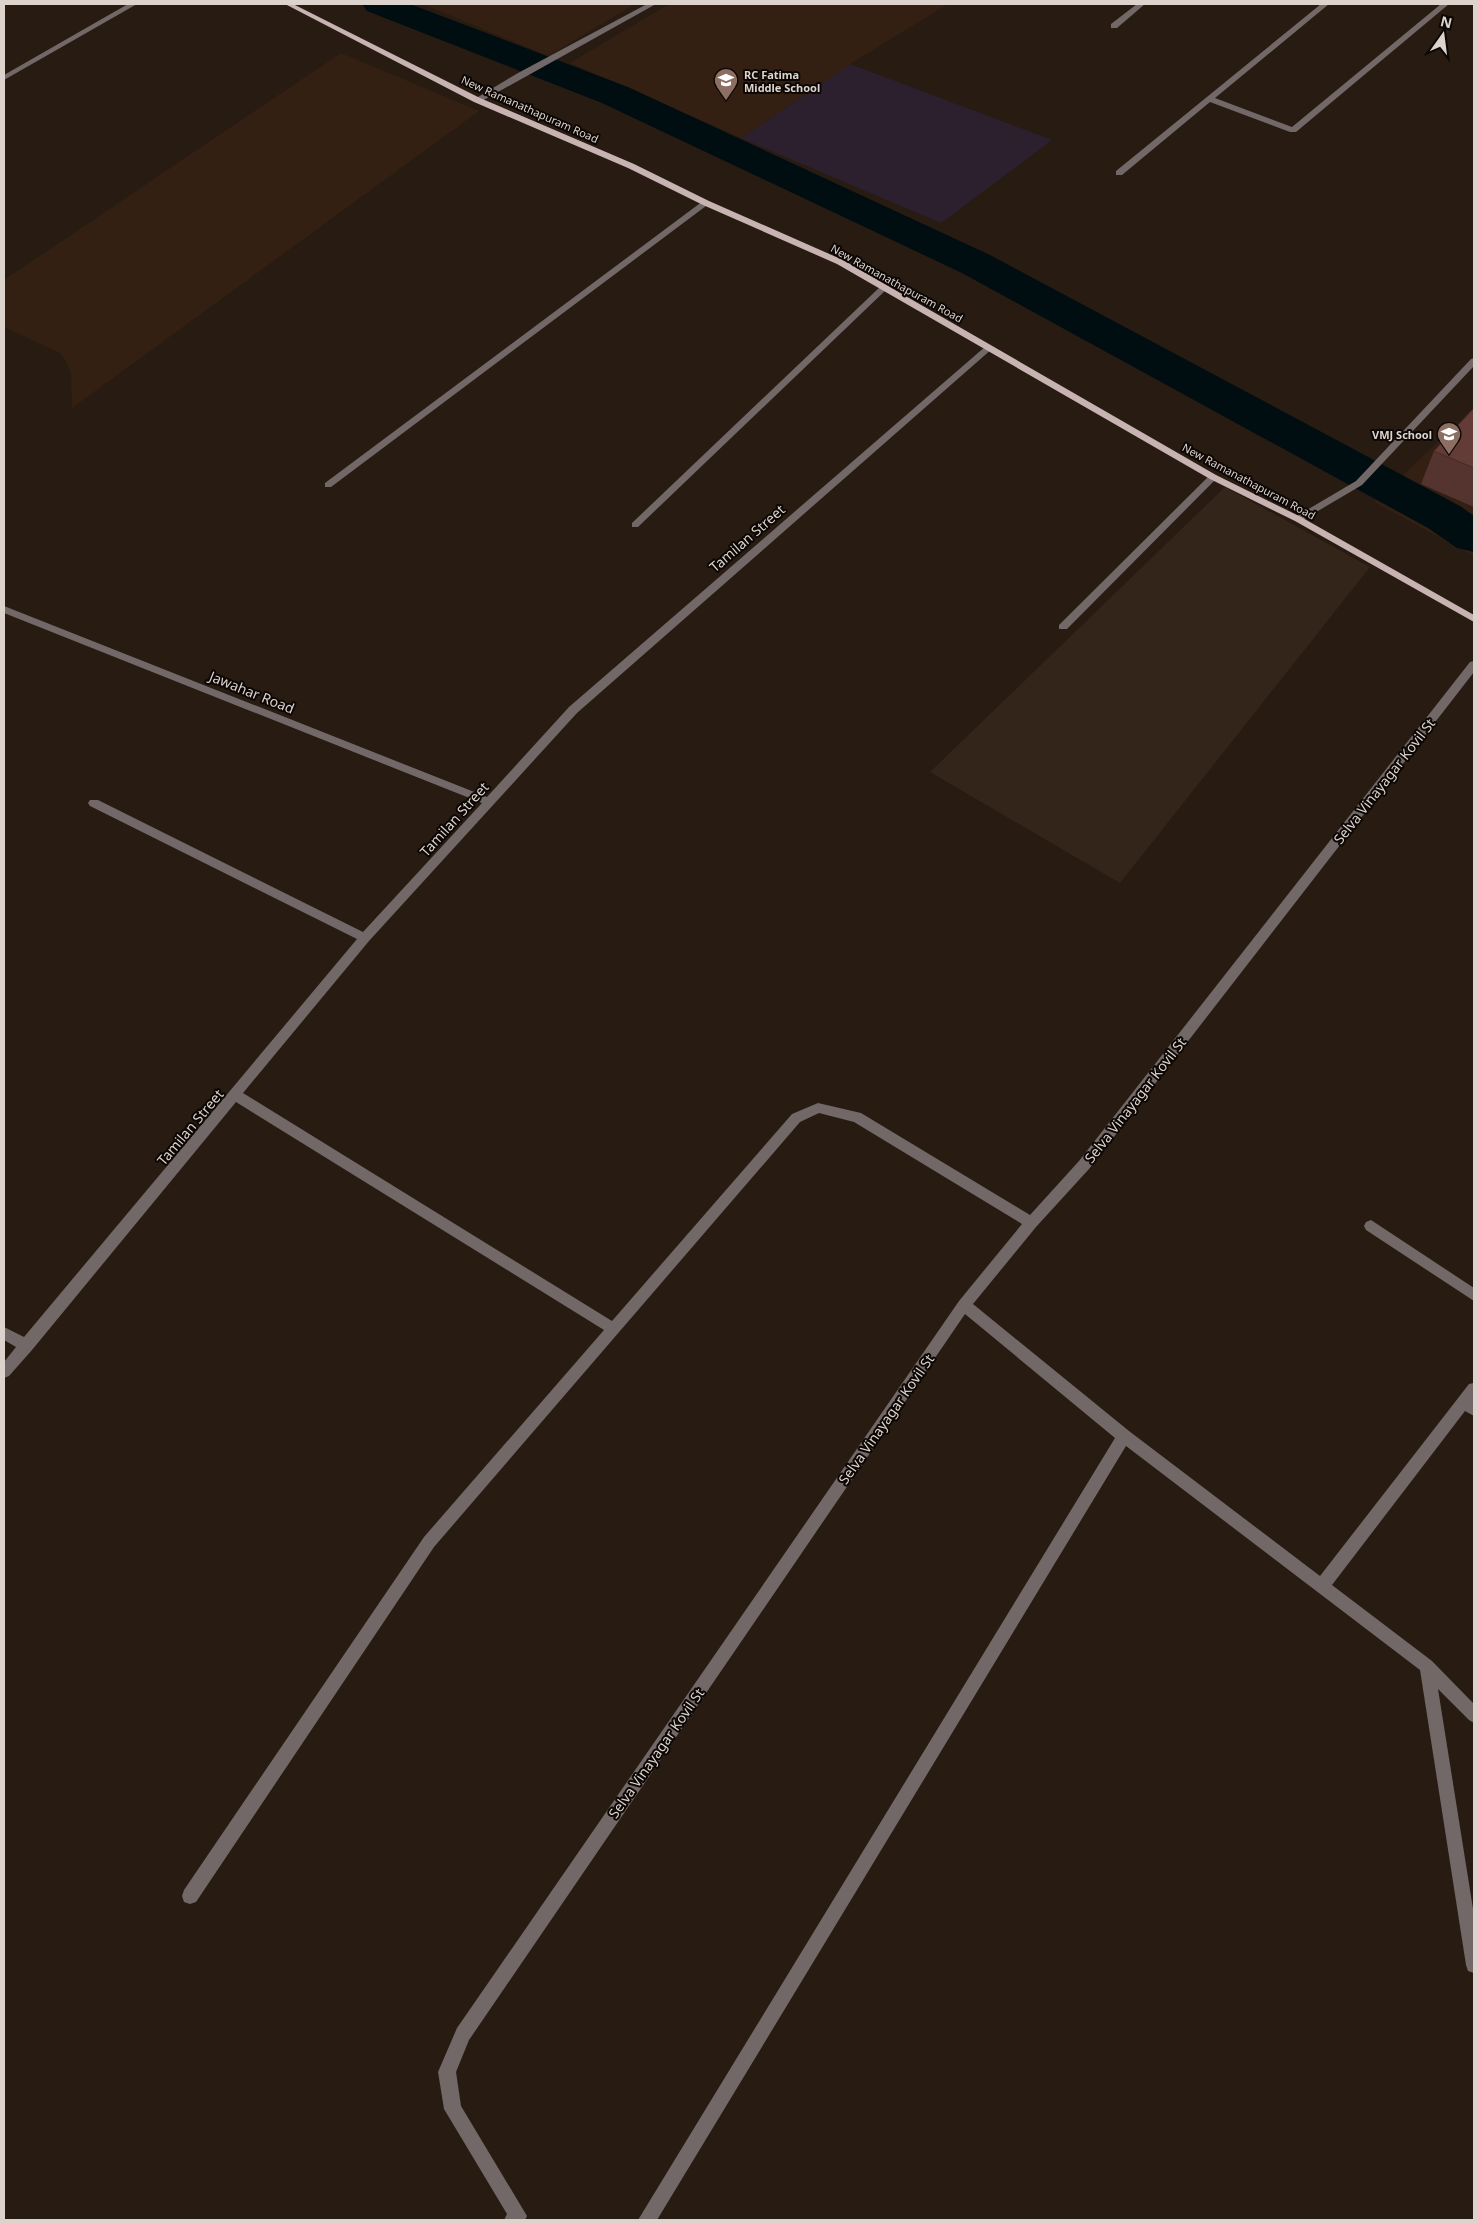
<svg xmlns="http://www.w3.org/2000/svg" width="1478" height="2224" font-family="'Noto Sans',sans-serif">
<rect width="100%" height="100%" fill="#281b12"/>
<path fill="#34251b" d="M 1225,487 L 1370,567 L 1120,883 L 930,772 Z"/>
<path fill="#2d202e" d="M 850,64 L 1052,140 L 941,223 L 741,138 Z"/>
<path fill="#332013" d="M 423,4 L 635,4 L 548,56 Z
M 669,4 L 948,4 L 850,64 L 741,138 L 570,63 Z
M 341,53 L 479,111 L 72,408 L 71,374 L 67,363 L 60,353 L 4,327 L 4,280 Z
M 1474,408 L 1474,556 L 1374,502 Z"/>
<g fill="none" stroke-linecap="round" stroke-linejoin="round">
<path fill="#000d11" fill-rule="evenodd" d="M 362,4 L 410,4 L 628,87 L 990,255 L 1460,506 L 1474,516 L 1474,552 L 1457,548 L 1428,528 L 962,273 L 602,103 L 367,11 Z"/>
<path fill="#716867" fill-rule="evenodd" d="M 128,4 L 137,4 L 4,80 L 4,75 Z
M 647,4 L 656,4 L 480,102 L 473,100 L 518,73 Z
M 1137,4 L 1145,4 L 1117,28 L 1111,28 L 1111,24 Z
M 1321,4 L 1329,4 L 1215,98 L 1292,127 L 1441,4 L 1449,4 L 1296,132 L 1290,132 L 1210,102 L 1122,175 L 1116,175 L 1116,171 Z
M 703,201 L 710,203 L 331,487 L 325,487 L 325,483 Z
M 881,286 L 888,288 L 638,527 L 632,527 L 632,523 Z
M 986,346 L 993,348 L 577,713 L 369,941 L 243,1093 L 612,1321 L 792,1114 L 818,1103 L 861,1113 L 1030,1215 L 1079,1161 L 1470,662 L 1474,661 L 1474,672 L 1089,1169 L 1036,1227 L 973,1304 L 1129,1431 L 1320,1576 L 1469,1384 L 1474,1383 L 1474,1416 L 1465,1411 L 1332,1585 L 1432,1661 L 1474,1704 L 1474,1723 L 1469,1720 L 1438,1689 L 1474,1915 L 1474,1973 L 1468,1971 L 1466,1965 L 1420,1670 L 1126,1446 L 657,2220 L 638,2220 L 1115,1438 L 965,1314 L 469,2040 L 456,2072 L 461,2106 L 527,2216 L 525,2220 L 504,2220 L 507,2214 L 444,2109 L 438,2072 L 457,2028 L 959,1301 L 1022,1224 L 854,1122 L 819,1113 L 800,1122 L 434,1547 L 196,1902 L 190,1904 L 184,1902 L 182,1896 L 184,1890 L 424,1537 L 604,1330 L 236,1102 L 32,1350 L 9,1376 L 4,1378 L 4,1362 L 16,1347 L 4,1340 L 4,1327 L 24,1337 L 357,939 L 90,806 L 88,803 L 90,800 L 98,800 L 363,932 L 482,803 L 4,613 L 4,606 L 487,797 L 569,707 Z
M 1474,358 L 1474,366 L 1362,485 L 1301,521 L 1295,521 L 1295,517 L 1356,481 L 1471,359 Z
M 1213,474 L 1218,477 L 1216,479 L 1067,629 L 1059,629 L 1059,625 L 1210,475 Z
M 1371,1220 L 1474,1288 L 1474,1301 L 1366,1230 L 1364,1226 L 1366,1222 Z"/>
<path fill="#c6b3b2" fill-rule="evenodd" d="M 285,4 L 293,4 L 480,98 L 634,164 L 709,201 L 843,260 L 1216,475 L 1301,517 L 1474,615 L 1474,622 L 1295,521 L 1210,479 L 837,264 L 703,205 L 628,168 L 474,102 Z"/>
</g>
<path fill="#553430" d="M 1474,408 L 1474,507 L 1421,484 L 1434,451 Z"/>
<path fill="#633c38" stroke="#452a27" d="M 1474,408 L 1474,468 L 1434,451 Z"/>
<defs>
<g id="school-pin" transform="scale(1.25)"><path d="M0 17L-7.5 6A9.5 9.5 0 1 1 7.5 6Z" fill="#8d6e63" stroke="#0c0704"/><path d="M0-5L7-2L0 1L-7-2ZM-4 1L0 2.5L4 1V4Q0 6-4 4Z" fill="#fff"/></g>
</defs>
<g fill-rule="evenodd">
<use href="#school-pin" x="726" y="80"/>
<use href="#school-pin" x="1449" y="434"/>
</g>
<g text-anchor="middle" dominant-baseline="central" stroke-width="4" stroke-linejoin="round" paint-order="stroke">
<g font-size="11" font-weight="bold" fill="#dcd3cd" stroke="#0c0704" text-anchor="start">
<text x="744" y="74">RC Fatima<tspan x="744" dy="13">Middle School</tspan></text>
<text x="1432" y="434" text-anchor="end">VMJ School</text>
</g>
<g font-size="11" fill="#dcd3cd" stroke="#0c0704">
<text transform="translate(530 109) rotate(24)">New Ramanathapuram Road</text>
<text transform="translate(897 283) rotate(29)">New Ramanathapuram Road</text>
<text transform="translate(1249 481) rotate(28)">New Ramanathapuram Road</text>
</g>
<g font-size="14" fill="#dcd3cd" stroke="#0c0704">
<text transform="translate(747 538) rotate(-41)">Tamilan Street</text>
<text transform="translate(252 692) rotate(22)">Jawahar Road</text>
<text transform="translate(1384 781) rotate(-52)">Selva Vinayagar Kovil St</text>
<text transform="translate(454 819) rotate(-48)">Tamilan Street</text>
<text transform="translate(1135 1100) rotate(-52)">Selva Vinayagar Kovil St</text>
<text transform="translate(190 1127) rotate(-50)">Tamilan Street</text>
<text transform="translate(886 1419) rotate(-55)">Selva Vinayagar Kovil St</text>
<text transform="translate(656 1753) rotate(-55)">Selva Vinayagar Kovil St</text>
</g>
</g>
<rect width="1478" height="2224" fill="none" stroke="#dcd3cd" stroke-width="10"/>
<g transform="translate(1443 35) rotate(14)" stroke="#0c0704" stroke-width="4" paint-order="stroke">
<path d="M0-4L9 19L0 12L-9 19Z" fill="#dcd3cd"/>
<text y="-8" font-size="14" font-weight="bold" text-anchor="middle" fill="#dcd3cd">N</text>
</g>
</svg>
